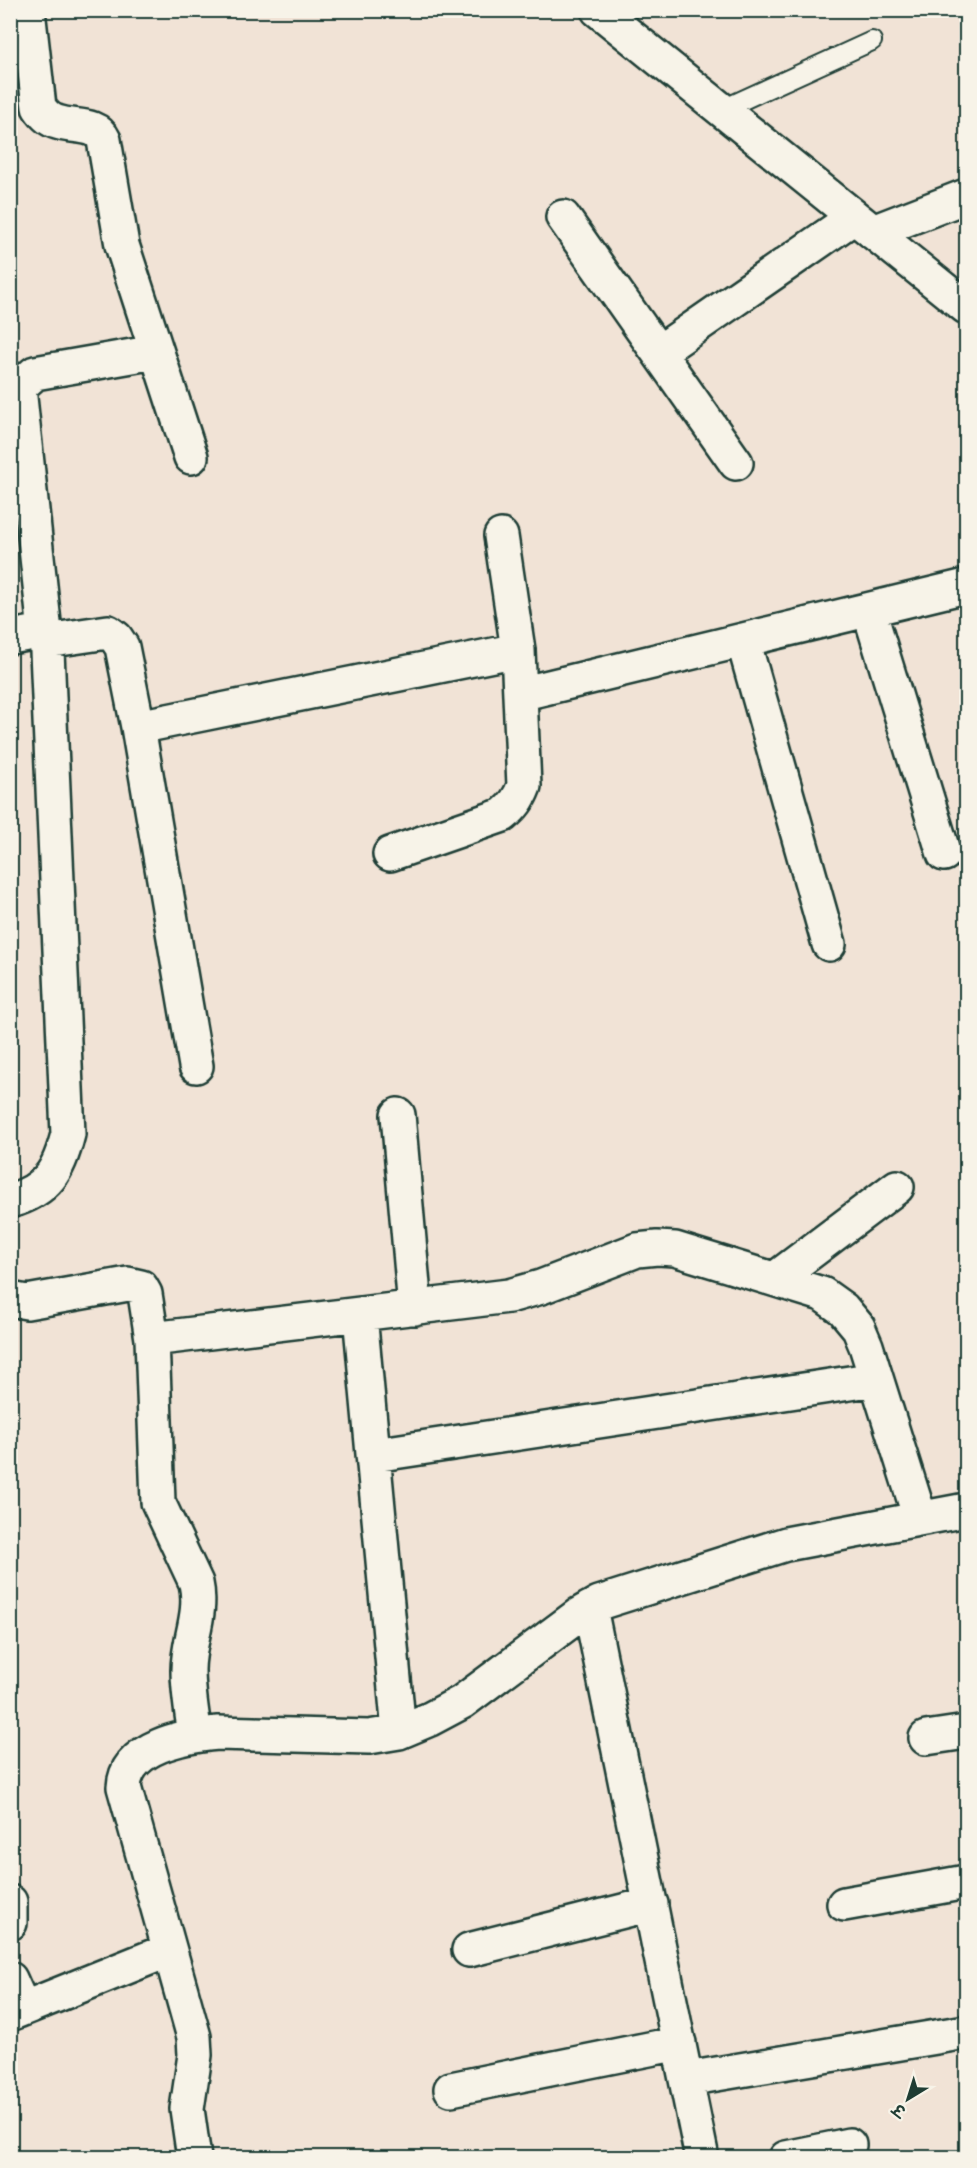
<svg xmlns="http://www.w3.org/2000/svg" width="977" height="2168" font-family="Mali,'Playpen Sans Deva',sans-serif">
<rect width="100%" height="100%" fill="#f1e3d6"/>
<filter id="ink" filterUnits="userSpaceOnUse"><feTurbulence type="fractalNoise" baseFrequency=".0167" numOctaves="2"/><feDisplacementMap in="SourceGraphic" scale="12" xChannelSelector="R" yChannelSelector="G"/><feConvolveMatrix kernelMatrix="1 2 1 2 8 2 1 2 1" color-interpolation-filters="sRGB"/></filter>
<g filter="url(#ink)">
<g fill="none" stroke-linecap="round" stroke-linejoin="round">
<g stroke="#1f3d34" stroke-width="22">
<path id="service" d="M 721,110 L 872,41"/>
</g>
<g stroke="#1f3d34" stroke-width="38">
<path id="minor" d="M 28,10 L 39,107 C 43,113 49,120 57,122 C 73,128 96,122 104,140 L 122,245 L 191,457
M 563,217 L 736,463
M 873,232 L 966,196
M 659,352 L 854,217
M 10,395 L 35,373 L 155,352
M 869,610 L 944,854
M 10,637 L 45,631
M 743,640 L 829,944
M 46,641 L 108,632 L 116,638 L 122,647 L 138,727 L 196,1066
M 520,694 L 966,586
M 138,727 L 518,650
M 390,854 L 503,815 C 514,806 519,799 524,786 L 518,650 L 501,536
M 398,1115 L 415,1308
M 10,1201 C 48,1190 59,1170 68,1134 L 47,651 L 19,388
M 775,1279 L 897,1187
M 10,1299 L 27,1302 L 128,1284 L 141,1287 L 145,1294 L 152,1339 L 158,1502 L 196,1583 C 203,1614 188,1640 188,1670 C 188,1692 192,1714 195,1735
M 360,1315 L 399,1732
M 152,1339 L 509,1296 L 541,1287 L 637,1250 L 657,1248 L 675,1249 L 822,1294 L 843,1309 L 858,1327 L 866,1346 L 920,1518
M 374,1455 L 876,1379
M 590,1608 L 702,2158
M 926,1738 L 966,1732
M 10,1902 L 10,1923
M 844,1904 L 966,1882
M 469,1950 L 651,1904
M 10,1979 L 23,2008
M 10,2014 L 169,1950
M 687,2079 L 966,2032
M 451,2089 L 679,2043
M 194,2158 L 187,2109 L 195,2055 L 194,2037 L 124,1787 C 126,1746 185,1736 218,1733 L 369,1737 L 399,1732 L 430,1719 L 462,1702 L 580,1614 L 599,1603 L 786,1544 L 966,1510
M 786,2158 L 849,2145"/>
</g>
<g stroke="#1f3d34" stroke-width="38">
<path id="primary" d="M 598,10 L 966,307"/>
</g>
<use href="#service" stroke="#f7f3e8" stroke-width="18"/>
<use href="#minor" stroke="#f7f3e8" stroke-width="33"/>
<use href="#primary" stroke="#f7f3e8" stroke-width="33"/>
</g>
</g>
<rect width="977" height="2168" fill="none" stroke="#f7f3e8" stroke-width="36"/>
<rect x="18" y="18" width="941" height="2132" fill="none" stroke="#1f3d34" stroke-width="2" filter="url(#ink)"/>
<g transform="translate(908 2099) rotate(218)" stroke="#f7f3e8" stroke-width="4.5" paint-order="stroke">
<path d="M0-4.5L10 22L0 15L-10 22Z" fill="#1f3d34"/>
<text y="-9" font-size="16" font-weight="bold" text-anchor="middle" fill="#1f3d34">उ</text>
</g>
</svg>
